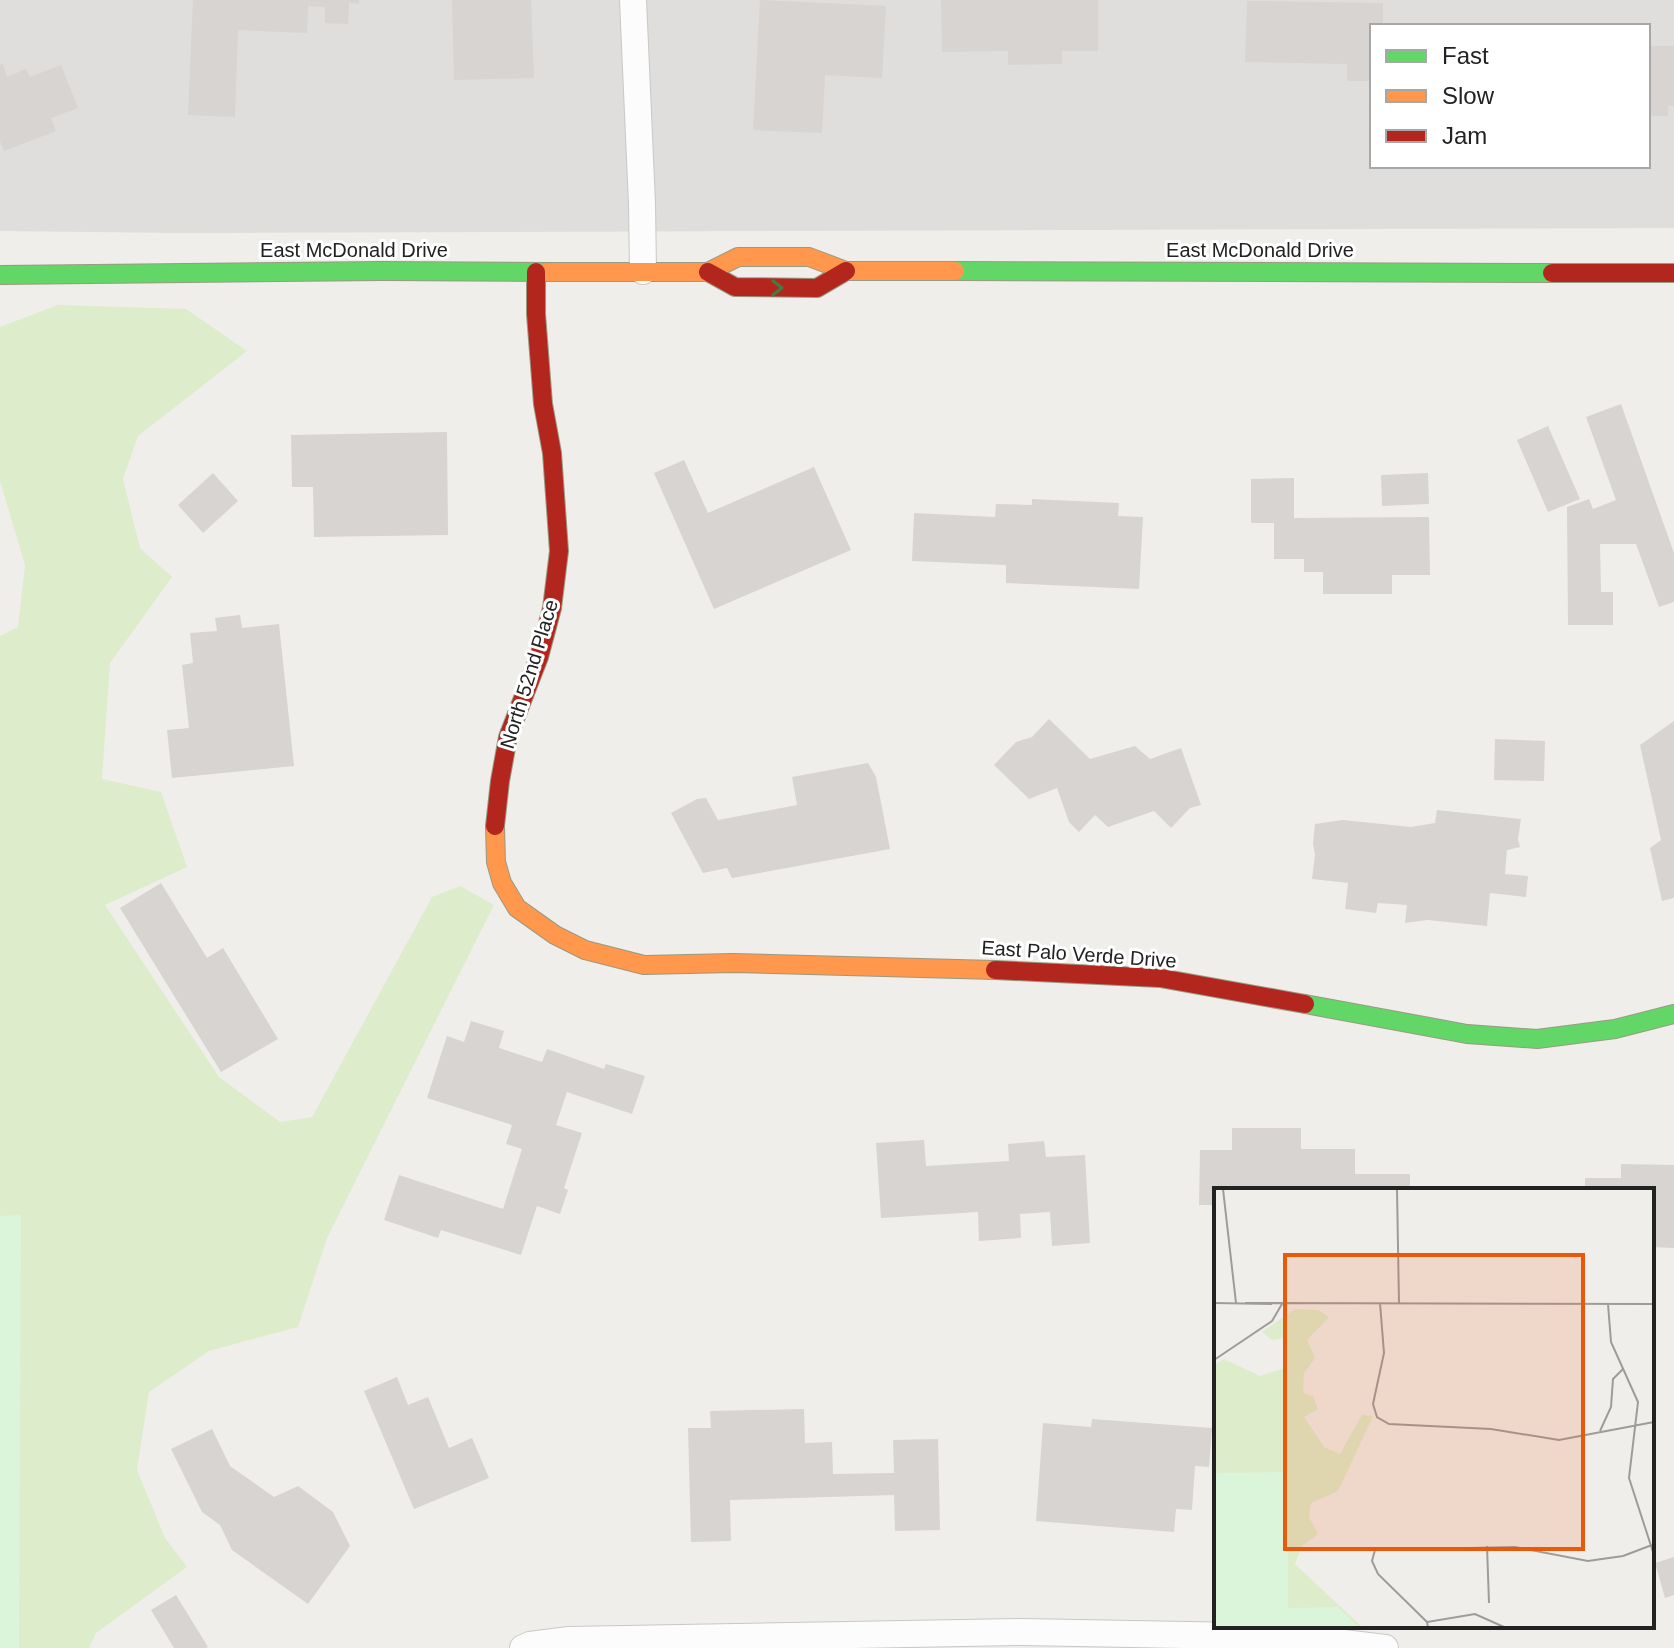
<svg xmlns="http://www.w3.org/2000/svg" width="1674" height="1648" font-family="Arial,sans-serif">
<rect width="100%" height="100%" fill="#f0eeeb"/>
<path fill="#dfdedc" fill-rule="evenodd" d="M 0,0 L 1674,0 L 1674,228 L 178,233 L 0,231 ZM 1372,26 L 1648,26 L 1648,166 L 1372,166 Z"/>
<path fill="#ddeccb" d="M 58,305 L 186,309 L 247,351 L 138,436 L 123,479 L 140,548 L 172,577 L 110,663 L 102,779 L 161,792 L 187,867 L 105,905 L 219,1077 L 280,1122 L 312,1117 L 432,897 L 460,886 L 494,905 L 327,1238 L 298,1327 L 209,1351 L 149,1392 L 137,1470 L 165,1538 L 187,1567 L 96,1633 L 89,1648 L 0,1648 L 0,636 L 18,627 L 25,565 L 0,481 L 0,327 Z"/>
<path fill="#daf5da" d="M 21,1215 L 19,1648 L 0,1648 L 0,1216 Z"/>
<path fill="#d7d4d2" d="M 193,0 L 359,0 L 359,4 L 349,3 L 348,24 L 325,23 L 325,7 L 308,6 L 307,33 L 238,30 L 235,117 L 188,115 Z
M 452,0 L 531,0 L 534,78 L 454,80 Z
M 760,0 L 886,6 L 882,78 L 825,75 L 822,133 L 753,130 Z
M 941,0 L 1098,0 L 1098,51 L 1062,51 L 1062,64 L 1008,65 L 1008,51 L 942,52 Z
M 1247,1 L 1383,3 L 1383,26 L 1372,26 L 1372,81 L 1347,81 L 1347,64 L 1245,62 Z
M 1648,46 L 1674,46 L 1674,106 L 1668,106 L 1668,116 L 1648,116 Z
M 3,64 L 7,77 L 26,69 L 30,77 L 61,65 L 78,108 L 51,118 L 56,131 L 4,151 L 0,141 L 0,65 Z
M 1621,404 L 1674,553 L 1674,602 L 1659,607 L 1636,544 L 1600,544 L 1601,592 L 1613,592 L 1613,625 L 1568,625 L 1567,507 L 1589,499 L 1593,509 L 1616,500 L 1586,417 Z
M 1548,426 L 1580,499 L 1548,512 L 1517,440 Z
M 447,432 L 448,535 L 314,537 L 313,487 L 292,487 L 291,435 Z
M 684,460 L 708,513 L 814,467 L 851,550 L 714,609 L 654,473 Z
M 213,473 L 238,501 L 203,533 L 178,505 Z
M 1428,473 L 1429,504 L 1382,506 L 1381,475 Z
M 1294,478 L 1294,518 L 1429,517 L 1430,575 L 1392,575 L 1392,594 L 1323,594 L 1323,572 L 1304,572 L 1304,559 L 1274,559 L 1274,523 L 1251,523 L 1251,479 Z
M 1032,499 L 1119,503 L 1118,516 L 1143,517 L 1139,589 L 1006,583 L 1006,565 L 912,561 L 914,513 L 995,517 L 996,504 L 1032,505 Z
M 240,615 L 242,628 L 279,624 L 294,766 L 172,778 L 167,730 L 189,728 L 182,665 L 193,663 L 190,633 L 217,631 L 215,618 Z
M 1049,719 L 1090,759 L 1135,746 L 1150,759 L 1181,748 L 1201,805 L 1190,808 L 1171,828 L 1154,811 L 1108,827 L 1095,815 L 1079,832 L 1069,822 L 1057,788 L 1029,799 L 994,765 L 1016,742 L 1032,737 Z
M 1674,721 L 1674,898 L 1662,901 L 1650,848 L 1661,840 L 1640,745 Z
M 1495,739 L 1545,741 L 1544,781 L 1494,780 Z
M 868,763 L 876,777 L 890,849 L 732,878 L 727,868 L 703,873 L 671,813 L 697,799 L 706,798 L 718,820 L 797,805 L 792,777 Z
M 1437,810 L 1521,819 L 1518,839 L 1520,847 L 1507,850 L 1505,874 L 1528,876 L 1526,897 L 1490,893 L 1487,926 L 1427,920 L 1405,923 L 1407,905 L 1378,903 L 1376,913 L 1345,909 L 1348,883 L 1312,879 L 1315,855 L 1313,843 L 1315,824 L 1343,820 L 1411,827 L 1435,823 Z
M 161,883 L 207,958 L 223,948 L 278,1039 L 221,1072 L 120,908 Z
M 471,1021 L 504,1031 L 499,1048 L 542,1062 L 547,1049 L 604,1069 L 606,1064 L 645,1076 L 632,1114 L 567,1092 L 556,1125 L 582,1133 L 564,1188 L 568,1190 L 560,1214 L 537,1206 L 521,1255 L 441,1230 L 438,1238 L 384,1220 L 399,1175 L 503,1209 L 522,1149 L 506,1144 L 512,1125 L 427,1098 L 447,1036 L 464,1042 Z
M 1232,1128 L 1301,1128 L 1301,1149 L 1355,1149 L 1355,1174 L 1410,1174 L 1410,1190 L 1216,1190 L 1216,1205 L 1199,1205 L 1200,1150 L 1232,1150 Z
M 924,1140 L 926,1166 L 1009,1161 L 1008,1144 L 1044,1141 L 1046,1157 L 1085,1155 L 1090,1243 L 1052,1246 L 1050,1212 L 1020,1214 L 1021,1238 L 979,1241 L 978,1212 L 881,1218 L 876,1143 Z
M 1621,1164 L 1674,1165 L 1674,1248 L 1652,1247 L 1652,1190 L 1585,1190 L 1585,1178 L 1621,1178 Z
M 397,1377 L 408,1405 L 428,1397 L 449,1448 L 472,1438 L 489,1478 L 414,1509 L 364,1391 Z
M 804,1409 L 805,1443 L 832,1442 L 833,1474 L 894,1473 L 893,1440 L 938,1439 L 940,1530 L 895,1531 L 894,1495 L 730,1500 L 731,1541 L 691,1542 L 688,1428 L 711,1428 L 710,1411 Z
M 1092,1419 L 1212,1428 L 1209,1467 L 1195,1466 L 1192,1510 L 1176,1509 L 1174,1532 L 1036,1521 L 1043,1423 L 1091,1427 Z
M 212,1429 L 230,1466 L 274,1497 L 298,1486 L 333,1512 L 350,1546 L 308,1604 L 232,1550 L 220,1525 L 202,1512 L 171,1449 Z
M 1674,1557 L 1674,1595 L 1665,1598 L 1655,1563 Z
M 176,1595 L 208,1647 L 206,1648 L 174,1648 L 151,1610 Z"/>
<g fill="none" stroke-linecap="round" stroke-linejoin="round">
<g stroke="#c9c8c7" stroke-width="28">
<path id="street" d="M 633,0 L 642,204 L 643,271
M 523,1648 L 530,1645 L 569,1640 L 1022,1632 L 1293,1637 L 1385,1648"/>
</g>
<g stroke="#999a82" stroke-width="20">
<path id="fast" d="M 955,271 L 1552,273
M 0,275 L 382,271 L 547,272
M 1305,1004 L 1467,1034 L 1537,1039 L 1615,1029 L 1674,1014"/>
</g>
<g stroke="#999a82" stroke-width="20">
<path id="slow" d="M 547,272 L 708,272 L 738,257 L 809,257 L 846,271 L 955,271
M 495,826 L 496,862 L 502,883 L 517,908 L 555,935 L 585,950 L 644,965 L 733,963 L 995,970"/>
</g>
<g stroke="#999a82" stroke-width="20">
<path id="jam" d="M 708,272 L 735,287 L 817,288 L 846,271
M 1552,273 L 1674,273
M 495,826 L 500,781 L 508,737 L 539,657 L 552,608 L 559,551 L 552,453 L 543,404 L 536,314 L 536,272
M 995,970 L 1160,978 L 1305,1004"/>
</g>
<use href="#street" stroke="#fdfcfc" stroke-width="26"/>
<use href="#fast" stroke="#63d668" stroke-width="18"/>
<use href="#slow" stroke="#ff974d" stroke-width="18"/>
<use href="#jam" stroke="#b3261e" stroke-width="18"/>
</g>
<defs><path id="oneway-chevron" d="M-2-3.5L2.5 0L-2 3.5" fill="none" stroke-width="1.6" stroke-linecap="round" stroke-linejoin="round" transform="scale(2)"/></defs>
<use stroke="#427c45" href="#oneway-chevron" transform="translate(777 288) rotate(1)"/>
<g text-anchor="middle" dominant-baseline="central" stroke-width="6" stroke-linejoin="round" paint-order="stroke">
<g font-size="20" fill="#222" stroke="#fff">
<text x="354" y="250">East McDonald Drive</text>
<text x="1260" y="250">East McDonald Drive</text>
<text transform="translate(529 674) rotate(-73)">North 52nd Place</text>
<text transform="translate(1079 954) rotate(4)">East Palo Verde Drive</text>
</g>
</g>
<g transform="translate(1214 1188)">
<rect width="440" height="440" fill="#f0eeeb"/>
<path d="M 81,121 L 104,122 L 115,129 L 93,152 L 101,170 L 90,185 L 89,205 L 99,208 L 104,221 L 90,229 L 110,259 L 126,266 L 148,227 L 159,228 L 124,303 L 97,315 L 95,329 L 104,346 L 88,358 L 81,376 L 148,439 L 0,439 L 0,177 L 10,171 L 46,188 L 74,179 L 70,150 L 58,152 L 48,144 Z" fill="#ddeccb"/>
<path d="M 74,284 L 74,420 L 124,419 L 145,439 L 0,439 L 0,285 Z" fill="#daf5da"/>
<path fill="none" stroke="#9e9c9b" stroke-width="2" d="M 9,1 L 22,115M 183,1 L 185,115M 0,115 L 58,116M 31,115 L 440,116M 166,115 L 170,165 L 159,216 L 163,229 L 175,236 L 277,241 L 345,252 L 440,234M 394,116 L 397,154 L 424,214 L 415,290 L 440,367M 0,172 L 58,133 L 68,116M 386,243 L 397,219 L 399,191 L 409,181M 273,358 L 275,415M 213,434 L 164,386 L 158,373 L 161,362 L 301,359 L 374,373 L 409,368 L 438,357M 214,439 L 213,434 L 261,426 L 290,439"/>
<path fill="#e8590c" fill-opacity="0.15" stroke="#e8590c" stroke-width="4" d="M 71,67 L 369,67 L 369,361 L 71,361 Z"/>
<rect width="440" height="440" fill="none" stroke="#222" stroke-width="4"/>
</g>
<rect x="1370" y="24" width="280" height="144" fill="#ffffff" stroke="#a7a7a7" stroke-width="2"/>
<rect x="1386" y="50" width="40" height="12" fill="#63d668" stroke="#a7a7a7" stroke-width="2"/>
<text x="1442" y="64" font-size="24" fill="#222222">Fast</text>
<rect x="1386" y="90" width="40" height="12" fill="#ff974d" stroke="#a7a7a7" stroke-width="2"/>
<text x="1442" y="104" font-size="24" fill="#222222">Slow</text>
<rect x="1386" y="130" width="40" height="12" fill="#b3261e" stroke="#a7a7a7" stroke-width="2"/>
<text x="1442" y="144" font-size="24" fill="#222222">Jam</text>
</svg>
